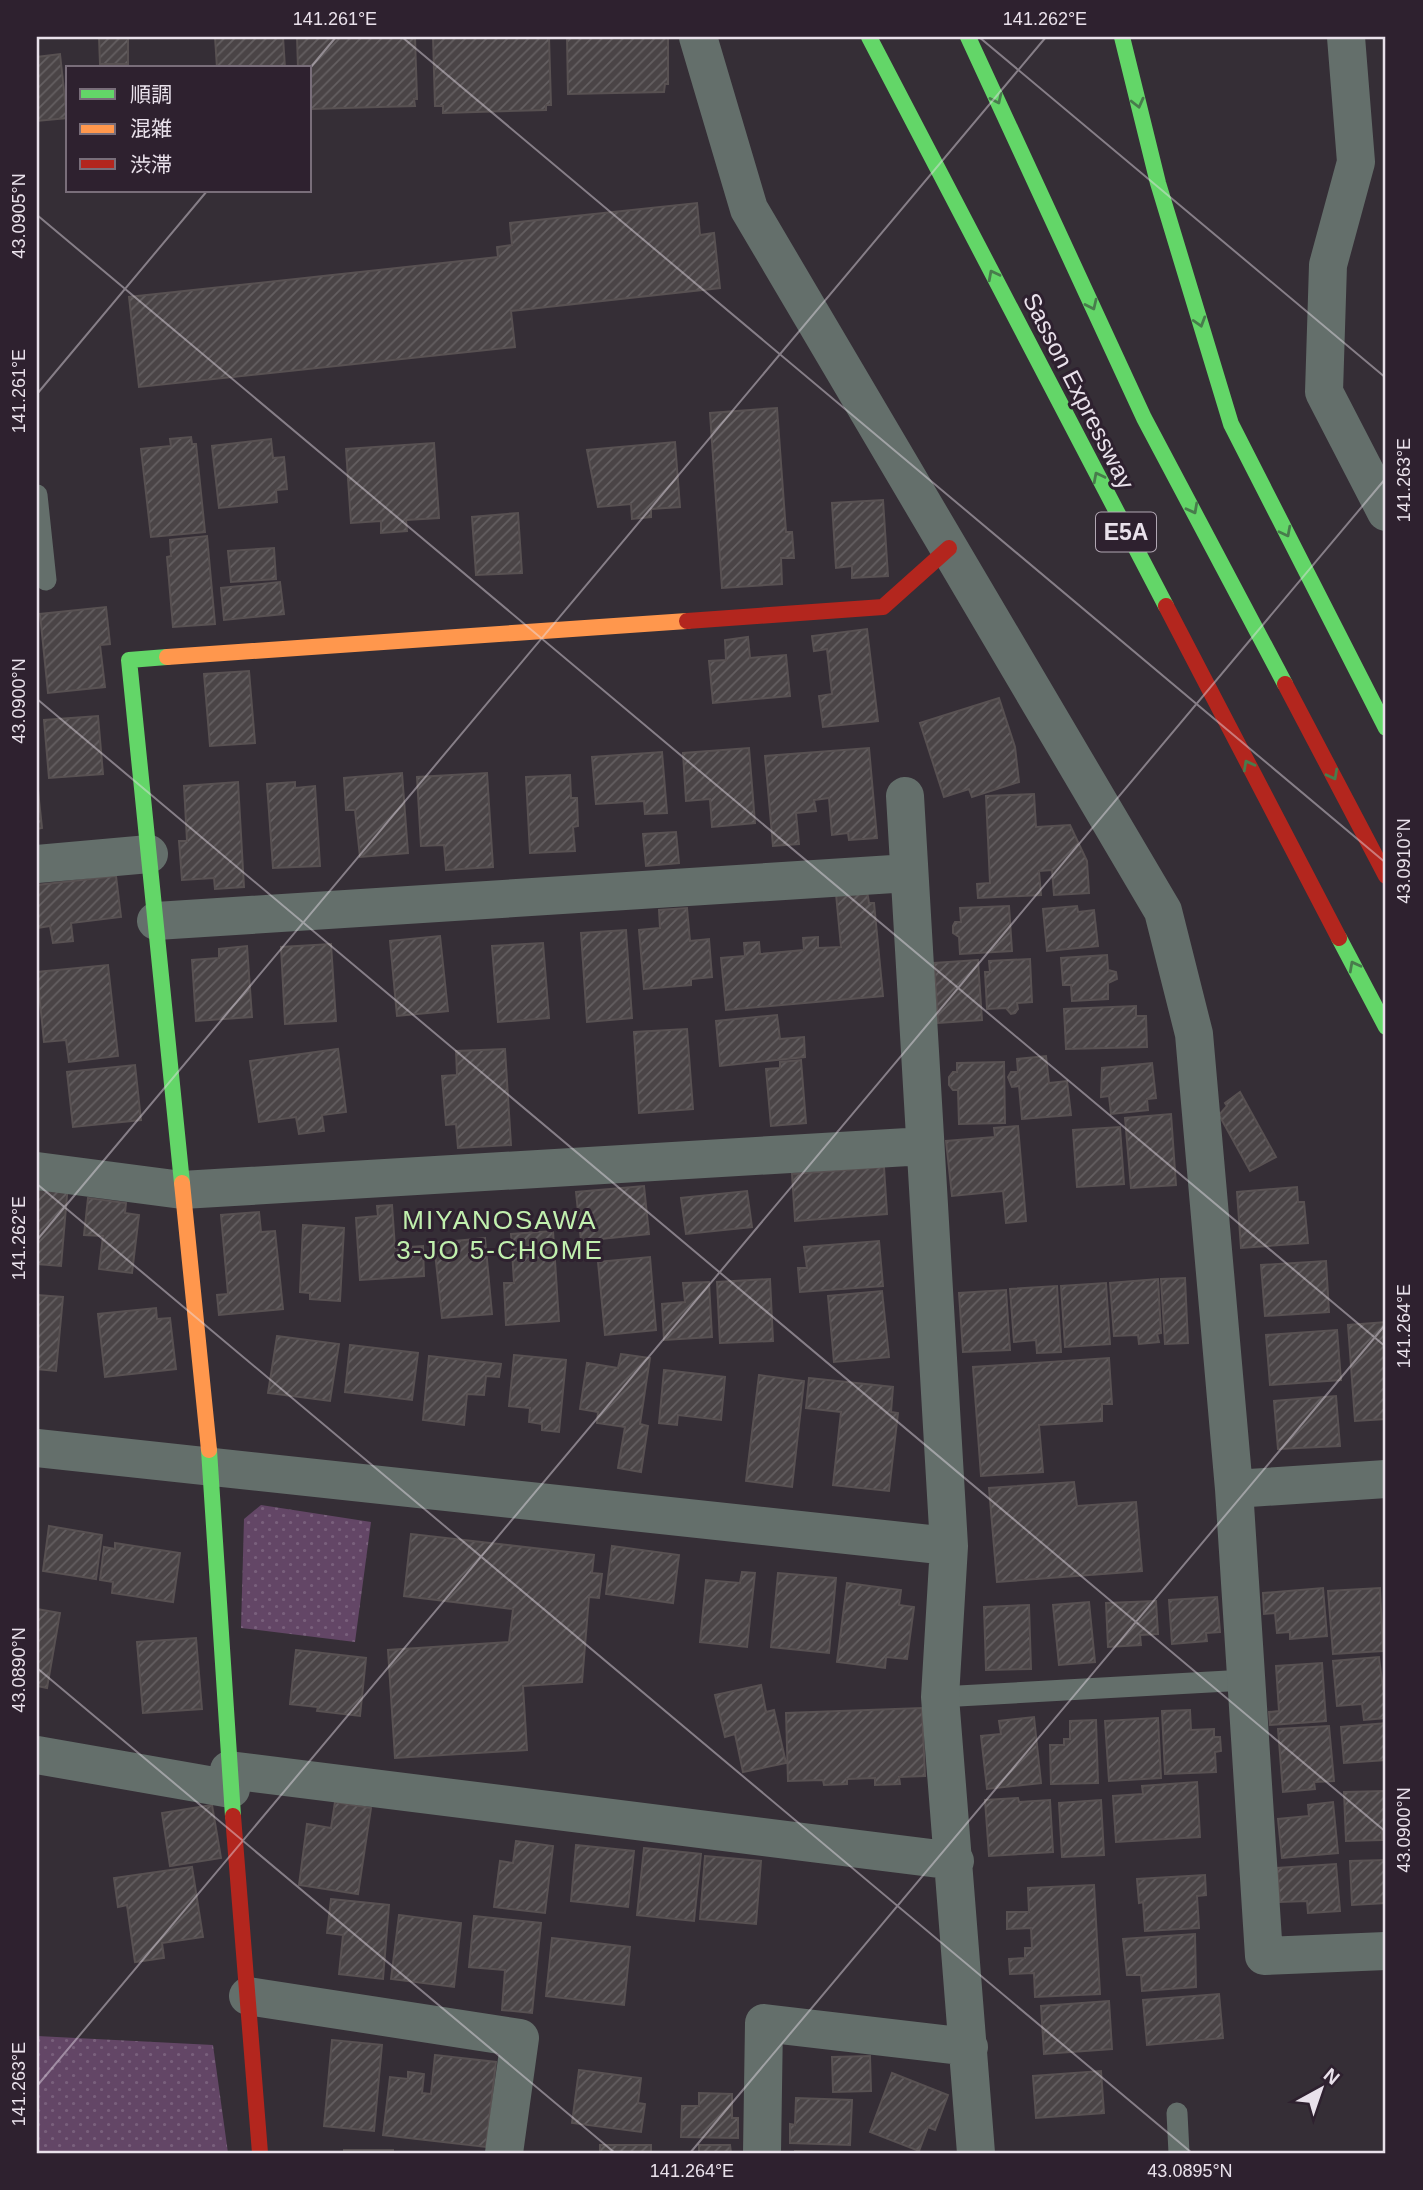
<svg xmlns="http://www.w3.org/2000/svg" width="1423" height="2190" font-family="Helvetica,'Noto Sans JP',sans-serif">
<defs>
<pattern id="park-dots" width="8" height="8" patternUnits="userSpaceOnUse" patternTransform="scale(1.75)"><rect width="8" height="8" fill="#634666"/><path d="M2 2h.1M6 6h.1" fill="none" stroke="#79607c" stroke-width="1.8" stroke-linecap="round"/></pattern>
<pattern id="building-hatch" width="6" height="6" patternUnits="userSpaceOnUse" patternTransform="scale(1.75)"><rect width="6" height="6" fill="#4a4446"/><path d="M-1 1l2-2M0 6l6-6M5 7l2-2" fill="none" stroke="#645f61"/></pattern>
</defs>
<rect width="100%" height="100%" fill="#352e36"/>
<path fill="url(#park-dots)" d="M 261,1505 L 371,1522 L 355,1642 L 241,1628 L 244,1519 Z
M 37,2036 L 213,2045 L 228,2153 L 37,2153 Z"/>
<path fill="url(#building-hatch)" stroke="#585152" stroke-width="2" d="M 99,37 L 128,37 L 128,64 L 100,64 Z
M 215,37 L 283,37 L 285,68 L 217,68 Z
M 297,37 L 415,37 L 417,99 L 414,99 L 415,106 L 310,109 L 310,68 L 298,68 Z
M 433,37 L 549,37 L 551,105 L 546,105 L 546,110 L 443,113 L 443,106 L 435,106 Z
M 567,37 L 668,37 L 668,84 L 665,84 L 664,92 L 568,94 Z
M 60,54 L 67,118 L 37,121 L 37,57 Z
M 697,203 L 700,235 L 714,233 L 720,288 L 511,311 L 515,347 L 139,387 L 129,297 L 498,257 L 497,247 L 512,245 L 510,223 Z
M 777,408 L 786,532 L 792,532 L 794,558 L 781,558 L 782,584 L 722,588 L 710,413 Z
M 191,437 L 192,444 L 196,444 L 205,532 L 151,537 L 141,449 L 171,446 L 170,439 Z
M 271,439 L 273,458 L 284,457 L 287,489 L 276,490 L 277,502 L 219,508 L 212,446 Z
M 675,442 L 680,507 L 651,509 L 651,517 L 632,519 L 631,504 L 598,507 L 587,450 Z
M 434,443 L 439,518 L 406,520 L 407,531 L 381,533 L 381,521 L 351,523 L 346,449 Z
M 883,500 L 888,576 L 852,578 L 852,566 L 836,568 L 832,503 Z
M 518,513 L 522,573 L 476,575 L 472,517 Z
M 207,536 L 215,624 L 173,627 L 167,557 L 171,556 L 170,540 Z
M 274,548 L 276,579 L 231,582 L 228,551 Z
M 280,582 L 284,614 L 224,620 L 221,588 Z
M 106,607 L 110,644 L 100,645 L 105,687 L 48,693 L 40,614 Z
M 867,629 L 878,721 L 823,727 L 819,696 L 832,694 L 827,649 L 814,651 L 812,636 Z
M 748,637 L 750,658 L 786,655 L 790,696 L 713,703 L 709,661 L 726,660 L 725,640 Z
M 249,671 L 255,743 L 210,746 L 204,674 Z
M 999,698 L 1015,747 L 1019,782 L 972,797 L 969,789 L 944,797 L 920,723 Z
M 98,716 L 103,774 L 49,778 L 44,720 Z
M 749,748 L 755,823 L 712,827 L 710,799 L 686,801 L 683,753 Z
M 869,748 L 877,838 L 849,840 L 848,833 L 832,835 L 829,798 L 814,800 L 816,811 L 796,813 L 799,844 L 773,846 L 765,756 Z
M 662,752 L 667,813 L 645,814 L 644,801 L 596,804 L 592,757 Z
M 402,773 L 408,853 L 360,857 L 355,810 L 346,810 L 344,778 Z
M 487,773 L 493,867 L 446,870 L 444,845 L 421,846 L 417,777 Z
M 570,775 L 571,798 L 577,798 L 578,826 L 573,827 L 575,851 L 530,853 L 526,777 Z
M 37,781 L 42,828 L 37,829 Z
M 238,782 L 244,887 L 215,889 L 214,878 L 182,880 L 179,841 L 187,841 L 184,786 Z
M 295,782 L 295,788 L 315,786 L 320,866 L 273,868 L 267,784 Z
M 1034,794 L 1036,827 L 1070,825 L 1087,861 L 1089,893 L 1054,895 L 1052,870 L 1039,871 L 1041,895 L 978,898 L 977,884 L 990,883 L 986,796 Z
M 676,832 L 679,863 L 646,866 L 643,834 Z
M 116,876 L 121,917 L 71,923 L 73,941 L 53,943 L 50,926 L 37,928 L 37,885 Z
M 867,891 L 869,903 L 874,903 L 883,996 L 726,1010 L 721,958 L 745,956 L 744,943 L 759,942 L 760,954 L 804,950 L 803,938 L 818,937 L 818,948 L 841,947 L 836,894 Z
M 1009,906 L 1012,951 L 960,954 L 959,937 L 953,933 L 953,926 L 955,922 L 961,922 L 960,908 Z
M 1077,906 L 1078,912 L 1094,910 L 1098,946 L 1047,951 L 1043,909 Z
M 687,908 L 690,941 L 709,939 L 712,977 L 691,979 L 691,985 L 644,989 L 639,930 L 660,928 L 659,910 Z
M 626,930 L 632,1018 L 587,1022 L 581,933 Z
M 440,936 L 448,1011 L 397,1016 L 390,941 Z
M 543,943 L 549,1018 L 498,1022 L 492,946 Z
M 331,944 L 336,1021 L 285,1024 L 281,947 Z
M 247,946 L 252,1017 L 196,1021 L 192,960 L 219,958 L 219,949 Z
M 1107,955 L 1108,970 L 1116,972 L 1117,979 L 1108,983 L 1108,999 L 1072,1001 L 1071,985 L 1063,985 L 1061,958 Z
M 1030,959 L 1032,1002 L 1017,1003 L 1018,1009 L 1015,1013 L 1011,1014 L 1006,1008 L 987,1009 L 985,972 L 990,972 L 989,961 Z
M 978,960 L 982,1020 L 938,1023 L 934,963 Z
M 108,965 L 118,1056 L 69,1062 L 66,1040 L 44,1042 L 37,972 Z
M 1136,1006 L 1136,1016 L 1146,1016 L 1147,1047 L 1066,1049 L 1064,1009 Z
M 777,1015 L 780,1039 L 804,1037 L 805,1057 L 720,1066 L 716,1021 Z
M 687,1029 L 693,1109 L 639,1113 L 634,1032 Z
M 338,1049 L 346,1112 L 322,1115 L 324,1131 L 299,1134 L 296,1117 L 259,1122 L 250,1061 Z
M 505,1049 L 511,1145 L 458,1148 L 456,1124 L 446,1125 L 442,1076 L 457,1075 L 456,1051 Z
M 1046,1056 L 1049,1083 L 1067,1081 L 1071,1115 L 1022,1119 L 1019,1086 L 1012,1087 L 1008,1077 L 1011,1072 L 1018,1072 L 1017,1059 Z
M 801,1060 L 806,1123 L 771,1126 L 766,1069 L 780,1068 L 780,1062 Z
M 1004,1062 L 1005,1123 L 959,1124 L 958,1090 L 953,1090 L 949,1085 L 949,1077 L 953,1072 L 957,1072 L 957,1063 Z
M 1152,1063 L 1156,1098 L 1147,1099 L 1148,1110 L 1111,1114 L 1109,1096 L 1101,1097 L 1102,1068 Z
M 135,1065 L 141,1120 L 73,1127 L 67,1072 Z
M 1240,1092 L 1276,1157 L 1250,1171 L 1219,1115 L 1227,1106 L 1225,1103 Z
M 1171,1114 L 1176,1185 L 1131,1188 L 1125,1118 Z
M 1018,1126 L 1026,1221 L 1006,1223 L 1003,1191 L 952,1196 L 946,1141 L 995,1137 L 994,1128 Z
M 1120,1127 L 1124,1184 L 1077,1187 L 1073,1130 Z
M 884,1167 L 887,1214 L 795,1221 L 792,1174 Z
M 40,1182 L 68,1184 L 61,1266 L 37,1264 L 37,1194 Z
M 644,1186 L 649,1234 L 581,1241 L 576,1192 Z
M 1297,1187 L 1298,1202 L 1304,1202 L 1308,1243 L 1241,1248 L 1237,1192 Z
M 747,1191 L 752,1227 L 686,1234 L 681,1198 Z
M 88,1198 L 126,1203 L 125,1213 L 139,1215 L 132,1273 L 99,1269 L 103,1236 L 84,1235 Z
M 392,1205 L 395,1248 L 423,1246 L 424,1276 L 360,1280 L 356,1218 L 378,1216 L 377,1206 Z
M 259,1212 L 261,1232 L 275,1231 L 283,1309 L 219,1315 L 217,1295 L 228,1294 L 221,1215 Z
M 303,1225 L 344,1228 L 340,1301 L 310,1299 L 310,1293 L 300,1292 Z
M 553,1231 L 559,1321 L 506,1325 L 504,1283 L 514,1283 L 511,1234 Z
M 485,1238 L 492,1314 L 442,1318 L 434,1243 Z
M 879,1241 L 883,1286 L 800,1292 L 798,1268 L 807,1268 L 804,1247 Z
M 650,1257 L 656,1330 L 605,1335 L 598,1262 Z
M 1326,1261 L 1329,1312 L 1265,1316 L 1261,1265 Z
M 1185,1278 L 1188,1343 L 1165,1344 L 1161,1279 Z
M 770,1279 L 773,1341 L 720,1343 L 717,1282 Z
M 1158,1279 L 1161,1333 L 1157,1334 L 1159,1342 L 1139,1344 L 1138,1335 L 1114,1336 L 1110,1283 Z
M 709,1282 L 712,1337 L 664,1340 L 662,1304 L 685,1302 L 683,1283 Z
M 1106,1283 L 1110,1344 L 1065,1347 L 1061,1286 Z
M 1057,1286 L 1061,1352 L 1037,1353 L 1036,1340 L 1014,1342 L 1010,1289 Z
M 1006,1290 L 1010,1350 L 963,1352 L 959,1293 Z
M 882,1291 L 889,1357 L 834,1362 L 828,1296 Z
M 37,1295 L 63,1297 L 56,1371 L 37,1369 Z
M 156,1308 L 157,1319 L 170,1318 L 176,1369 L 105,1377 L 98,1314 Z
M 1386,1322 L 1386,1419 L 1355,1421 L 1348,1325 Z
M 1337,1330 L 1341,1380 L 1270,1385 L 1266,1335 Z
M 277,1336 L 339,1344 L 330,1401 L 268,1393 Z
M 350,1345 L 418,1353 L 412,1400 L 345,1392 Z
M 621,1354 L 650,1358 L 640,1424 L 648,1426 L 641,1472 L 618,1468 L 625,1427 L 597,1423 L 598,1412 L 580,1409 L 587,1363 L 618,1368 Z
M 514,1355 L 566,1360 L 559,1432 L 542,1430 L 542,1424 L 529,1422 L 530,1408 L 509,1406 Z
M 429,1356 L 501,1364 L 499,1377 L 486,1376 L 484,1395 L 467,1394 L 464,1425 L 423,1420 Z
M 1109,1358 L 1112,1404 L 1102,1404 L 1102,1421 L 1039,1425 L 1043,1472 L 981,1476 L 973,1367 Z
M 664,1370 L 725,1377 L 721,1420 L 678,1415 L 677,1425 L 659,1423 Z
M 759,1375 L 804,1381 L 792,1487 L 746,1481 Z
M 809,1378 L 893,1387 L 891,1412 L 898,1413 L 889,1491 L 833,1485 L 841,1412 L 806,1408 Z
M 1336,1396 L 1340,1446 L 1278,1449 L 1274,1401 Z
M 1074,1482 L 1077,1506 L 1136,1502 L 1142,1571 L 997,1582 L 989,1488 Z
M 49,1526 L 102,1535 L 96,1579 L 43,1571 Z
M 411,1534 L 594,1555 L 592,1573 L 602,1574 L 599,1598 L 589,1597 L 582,1682 L 523,1686 L 527,1750 L 395,1758 L 388,1650 L 509,1642 L 513,1609 L 404,1596 Z
M 115,1543 L 180,1553 L 173,1602 L 112,1593 L 113,1582 L 100,1580 L 104,1547 L 115,1549 Z
M 612,1546 L 679,1555 L 673,1603 L 606,1594 Z
M 742,1572 L 755,1573 L 747,1647 L 700,1642 L 706,1580 L 740,1583 Z
M 778,1573 L 836,1578 L 829,1653 L 771,1647 Z
M 847,1583 L 901,1590 L 899,1605 L 914,1607 L 907,1659 L 886,1657 L 885,1668 L 837,1662 Z
M 1323,1588 L 1327,1636 L 1290,1639 L 1290,1632 L 1277,1633 L 1275,1613 L 1264,1614 L 1263,1593 Z
M 1380,1588 L 1383,1651 L 1333,1654 L 1328,1591 Z
M 1217,1597 L 1220,1632 L 1206,1633 L 1207,1641 L 1172,1644 L 1169,1600 Z
M 1156,1601 L 1158,1634 L 1140,1635 L 1141,1645 L 1108,1647 L 1106,1603 Z
M 1089,1602 L 1095,1662 L 1059,1665 L 1053,1605 Z
M 1029,1605 L 1031,1669 L 986,1670 L 984,1607 Z
M 37,1609 L 60,1613 L 47,1688 L 37,1686 Z
M 196,1638 L 202,1709 L 143,1713 L 137,1642 Z
M 296,1650 L 366,1658 L 360,1716 L 317,1711 L 318,1707 L 290,1704 Z
M 1379,1657 L 1383,1689 L 1386,1688 L 1386,1718 L 1364,1720 L 1362,1704 L 1337,1706 L 1333,1661 Z
M 1322,1663 L 1326,1721 L 1270,1725 L 1269,1712 L 1279,1711 L 1276,1666 Z
M 761,1685 L 766,1712 L 774,1710 L 786,1763 L 743,1772 L 735,1734 L 725,1737 L 715,1695 Z
M 922,1708 L 925,1776 L 899,1777 L 900,1784 L 875,1785 L 875,1778 L 847,1779 L 847,1784 L 824,1785 L 823,1780 L 788,1781 L 786,1713 Z
M 1190,1710 L 1191,1730 L 1214,1729 L 1214,1737 L 1220,1737 L 1221,1751 L 1215,1752 L 1216,1772 L 1165,1774 L 1162,1711 Z
M 1034,1717 L 1041,1783 L 987,1789 L 981,1736 L 1001,1734 L 999,1721 Z
M 1158,1718 L 1161,1778 L 1109,1781 L 1105,1721 Z
M 1096,1720 L 1098,1783 L 1051,1784 L 1050,1745 L 1064,1745 L 1064,1739 L 1070,1739 L 1070,1721 Z
M 1386,1723 L 1386,1760 L 1344,1763 L 1341,1727 Z
M 1329,1726 L 1334,1781 L 1314,1782 L 1315,1789 L 1283,1792 L 1278,1729 Z
M 1197,1782 L 1200,1837 L 1116,1842 L 1113,1796 L 1143,1794 L 1142,1786 Z
M 1386,1791 L 1386,1831 L 1382,1831 L 1382,1840 L 1346,1841 L 1344,1792 Z
M 1018,1798 L 1019,1802 L 1050,1800 L 1053,1852 L 989,1856 L 985,1800 Z
M 1101,1800 L 1104,1855 L 1062,1857 L 1059,1803 Z
M 335,1802 L 371,1808 L 358,1894 L 299,1885 L 307,1824 L 331,1828 Z
M 1333,1802 L 1338,1853 L 1282,1858 L 1278,1819 L 1309,1816 L 1308,1805 Z
M 212,1805 L 221,1858 L 170,1866 L 162,1813 Z
M 516,1841 L 553,1846 L 545,1913 L 494,1907 L 500,1861 L 513,1863 Z
M 576,1845 L 634,1851 L 628,1907 L 571,1901 Z
M 644,1848 L 701,1854 L 694,1921 L 637,1915 Z
M 705,1856 L 761,1861 L 756,1924 L 700,1919 Z
M 1386,1860 L 1386,1903 L 1352,1905 L 1350,1861 Z
M 1336,1864 L 1340,1911 L 1308,1913 L 1307,1901 L 1280,1902 L 1277,1868 Z
M 192,1867 L 203,1937 L 162,1943 L 164,1958 L 135,1962 L 127,1905 L 118,1907 L 114,1878 Z
M 1205,1875 L 1206,1895 L 1197,1896 L 1199,1928 L 1145,1931 L 1143,1902 L 1139,1903 L 1137,1879 Z
M 1094,1885 L 1100,1994 L 1035,1997 L 1034,1973 L 1010,1974 L 1009,1959 L 1025,1958 L 1025,1948 L 1032,1948 L 1031,1928 L 1007,1929 L 1007,1912 L 1029,1912 L 1028,1888 Z
M 331,1899 L 389,1905 L 383,1979 L 339,1974 L 343,1935 L 327,1933 Z
M 399,1915 L 461,1923 L 454,1987 L 391,1979 Z
M 474,1916 L 541,1923 L 532,2013 L 502,2010 L 505,1970 L 469,1967 Z
M 1195,1934 L 1196,1987 L 1142,1991 L 1141,1975 L 1127,1975 L 1123,1939 Z
M 552,1938 L 630,1947 L 624,2005 L 546,1996 Z
M 1219,1994 L 1223,2038 L 1147,2045 L 1143,2000 Z
M 1109,2001 L 1112,2049 L 1044,2054 L 1041,2006 Z
M 332,2040 L 382,2045 L 374,2131 L 324,2126 Z
M 435,2055 L 496,2062 L 486,2147 L 383,2135 L 390,2077 L 408,2079 L 408,2072 L 424,2074 L 422,2093 L 431,2094 Z
M 870,2056 L 871,2091 L 833,2092 L 832,2057 Z
M 579,2070 L 641,2078 L 638,2103 L 645,2104 L 641,2132 L 572,2123 Z
M 1101,2071 L 1104,2113 L 1036,2118 L 1033,2076 Z
M 892,2073 L 948,2095 L 935,2130 L 928,2127 L 919,2151 L 870,2132 Z
M 699,2093 L 732,2094 L 732,2118 L 738,2118 L 738,2138 L 681,2137 L 682,2106 L 699,2106 Z
M 796,2098 L 852,2100 L 850,2145 L 790,2143 L 790,2124 L 795,2125 Z
M 600,2145 L 651,2145 L 651,2153 L 600,2153 Z
M 699,2145 L 730,2145 L 731,2153 L 699,2153 Z
M 344,2150 L 393,2150 L 393,2153 L 344,2153 Z
M 795,2151 L 847,2152 L 847,2153 L 795,2153 Z"/>
<g fill="none" stroke-linecap="round" stroke-linejoin="round">
<path stroke="#646f6b" stroke-width="21" d="M 37,495 L 46,580
M 940,1697 L 1246,1680
M 1177,2113 L 1179,2153"/>
<path stroke="#646f6b" stroke-width="38" d="M 698,37 L 749,209 L 1163,911 L 1194,1034 L 1234,1489 L 1264,1956 L 1386,1951
M 1346,37 L 1356,162 L 1328,265 L 1324,392 L 1386,512
M 905,796 L 949,1546 L 940,1697 L 976,2153
M 37,864 L 149,854
M 156,921 L 909,873
M 37,1171 L 182,1190 L 925,1146
M 37,1448 L 949,1546
M 1234,1489 L 1386,1479
M 37,1755 L 231,1789
M 229,1770 L 955,1861
M 248,1996 L 520,2038 L 504,2153
M 762,2153 L 764,2023 L 969,2047"/>
<path stroke="#63d668" stroke-width="16" d="M 869,37 L 1166,606
M 968,37 L 1144,418 L 1285,684
M 1122,37 L 1158,183 L 1231,424 L 1386,728
M 167,657 L 129,660 L 182,1183
M 1339,938 L 1386,1027
M 209,1450 L 233,1816"/>
<path stroke="#ff974d" stroke-width="16" d="M 167,657 L 687,621
M 182,1183 L 209,1450"/>
<path stroke="#b3261e" stroke-width="16" d="M 1166,606 L 1339,938
M 687,621 L 883,607 L 949,548
M 1285,684 L 1386,876
M 233,1816 L 260,2153"/>
</g>
<defs><path id="oneway-chevron" d="M-2-3.5L2.5 0L-2 3.5" fill="none" stroke-width="1.6" stroke-linecap="round" stroke-linejoin="round" transform="scale(1.75)"/></defs>
<g stroke="#487c4c">
<use href="#oneway-chevron" transform="translate(997 99) rotate(65)"/>
<use href="#oneway-chevron" transform="translate(1138 103) rotate(76)"/>
<use href="#oneway-chevron" transform="translate(993 275) rotate(-117)"/>
<use href="#oneway-chevron" transform="translate(1092 305) rotate(65)"/>
<use href="#oneway-chevron" transform="translate(1200 322) rotate(73)"/>
<use href="#oneway-chevron" transform="translate(1098 477) rotate(-117)"/>
<use href="#oneway-chevron" transform="translate(1193 509) rotate(62)"/>
<use href="#oneway-chevron" transform="translate(1286 532) rotate(63)"/>
<use href="#oneway-chevron" transform="translate(1248 765) rotate(-118)"/>
<use href="#oneway-chevron" transform="translate(1333 775) rotate(62)"/>
<use href="#oneway-chevron" transform="translate(1354 966) rotate(-118)"/>
</g>
<path fill="none" stroke="#e9e1eb" stroke-width="2" stroke-opacity="0.45" d="M 402,37 L 1386,863M 979,37 L 1386,378M 310,68 L 336,37M 37,215 L 1386,1347M 37,394 L 207,191M 37,699 L 1386,1832M 37,1184 L 1192,2153M 37,1240 L 1046,37M 37,1668 L 615,2153M 37,2086 L 1386,478M 37,2153 L 38,2153M 690,2153 L 1386,1324"/>
<g text-anchor="middle" dominant-baseline="central" stroke-width="6" stroke-linejoin="round" paint-order="stroke">
<rect fill="#2e212f" stroke="#b1a7b3" stroke-width="2" x="1096" y="512.5" width="60" height="39" rx="5"/>
<g font-size="23" font-weight="bold" fill="#e9e1eb">
<text x="1126" y="532">E5A</text>
</g>
<g font-size="24" fill="#e9e1eb" stroke="#2e212f">
<text transform="translate(1079 391) rotate(63)">Sasson Expressway</text>
</g>
<g font-size="26" letter-spacing="2" fill="#c1f0ae" stroke="#2e212f">
<text x="500" y="1220">MIYANOSAWA<tspan x="500" dy="30">3-JO 5-CHOME</tspan></text>
</g>
</g>
<rect width="1423" height="2190" fill="none" stroke="#2e212f" stroke-width="77"/>
<rect x="66" y="66" width="245" height="126" fill="#2e212f" stroke="#796e7a" stroke-width="2"/>
<rect x="80" y="89" width="35" height="10" fill="#63d668" stroke="#796e7a" stroke-width="2"/>
<text x="130" y="102" font-size="21" fill="#e9e1eb">順調</text>
<rect x="80" y="124" width="35" height="10" fill="#ff974d" stroke="#796e7a" stroke-width="2"/>
<text x="130" y="136" font-size="21" fill="#e9e1eb">混雑</text>
<rect x="80" y="159" width="35" height="10" fill="#b3261e" stroke="#796e7a" stroke-width="2"/>
<text x="130" y="172" font-size="21" fill="#e9e1eb">渋滞</text>
<g transform="translate(1321 2089) rotate(40)" stroke="#2e212f" stroke-width="5" paint-order="stroke">
<path d="M0-5L12 26L0 18L-12 26Z" fill="#e9e1eb"/>
<text y="-10" font-size="19" font-weight="bold" text-anchor="middle" fill="#e9e1eb">N</text>
</g>
<rect x="38" y="38" width="1346" height="2114" fill="none" stroke="#e9e1eb" stroke-width="2.5"/>
<g font-size="18" text-anchor="middle" fill="#e9e1eb">
<text x="335" y="25">141.261°E</text>
<text x="1045" y="25">141.262°E</text>
<text transform="translate(19 216) rotate(-90)" y="6">43.0905°N</text>
<text transform="translate(19 391) rotate(-90)" y="6">141.261°E</text>
<text transform="translate(1404 480) rotate(-90)" y="6">141.263°E</text>
<text transform="translate(19 701) rotate(-90)" y="6">43.0900°N</text>
<text transform="translate(1404 861) rotate(-90)" y="6">43.0910°N</text>
<text transform="translate(19 1238) rotate(-90)" y="6">141.262°E</text>
<text transform="translate(1404 1326) rotate(-90)" y="6">141.264°E</text>
<text transform="translate(19 1670) rotate(-90)" y="6">43.0890°N</text>
<text transform="translate(1404 1830) rotate(-90)" y="6">43.0900°N</text>
<text transform="translate(19 2084) rotate(-90)" y="6">141.263°E</text>
<text x="692" y="2177">141.264°E</text>
<text x="1190" y="2177">43.0895°N</text>
</g>
</svg>
